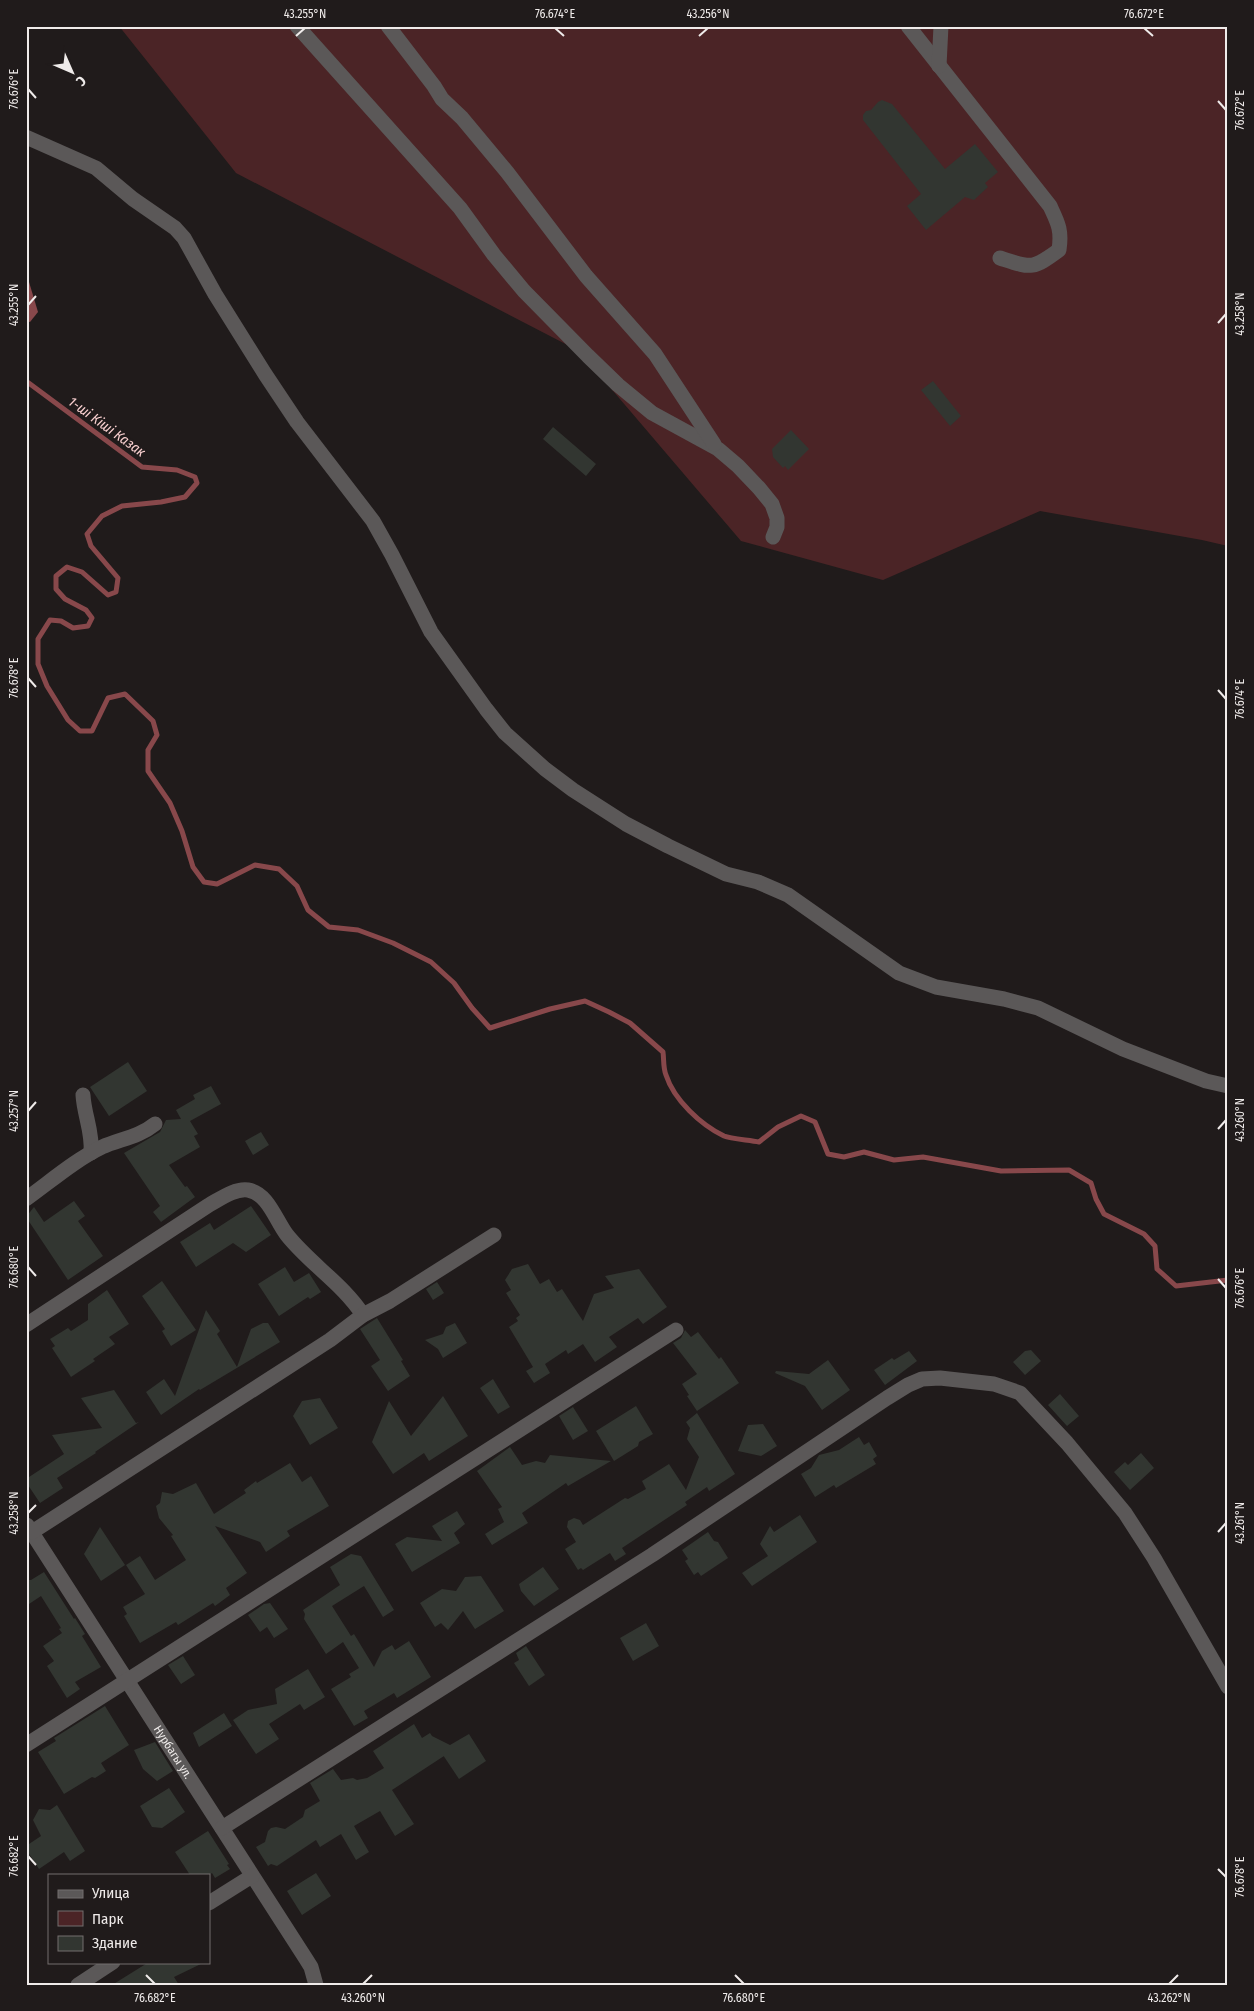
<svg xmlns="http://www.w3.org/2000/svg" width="1254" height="2011" font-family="'Fira Sans Condensed',sans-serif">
<rect width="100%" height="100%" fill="#201b1b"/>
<path fill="#4b2426" d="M 119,26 L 1228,26 L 1228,546 L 1202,540 L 1040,511 L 883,580 L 741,541 L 579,351 L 236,173 Z"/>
<path fill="#88484b" d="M 26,272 L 38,312 L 30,322 L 26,321 Z"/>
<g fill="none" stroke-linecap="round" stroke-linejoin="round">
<path stroke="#88484b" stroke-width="5" d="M 26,381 L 142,467 L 177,470 L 195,477 L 197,483 L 185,497 L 161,502 L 122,506 L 102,516 L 87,534 L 91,546 L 118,578 L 116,592 L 108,595 L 82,572 L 67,567 L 56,576 L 56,589 L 65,599 L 86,610 L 92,618 L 88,626 L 73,628 L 61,621 L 50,620 L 38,639 L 38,664 L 47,686 L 68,720 L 80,731 L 92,731 L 108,698 L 125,694 L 153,721 L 157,735 L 148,750 L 148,771 L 170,803 L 182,831 L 193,867 L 204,882 L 217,884 L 255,865 L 279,869 L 297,886 L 308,910 L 329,927 L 358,930 L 393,943 L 431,962 L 454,983 L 472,1008 L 490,1028 L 550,1009 L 585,1001 L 609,1012 L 630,1023 L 663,1052 C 664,1059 663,1068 666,1075 C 674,1100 701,1125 724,1136 C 731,1139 750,1140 759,1142 L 778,1127 L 801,1116 L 815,1122 L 828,1154 L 844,1157 L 864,1152 L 894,1160 L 923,1157 L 1001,1171 L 1069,1170 L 1091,1183 L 1096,1199 L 1104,1214 L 1144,1234 L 1155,1246 L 1157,1269 L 1176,1286 L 1228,1280"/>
</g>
<path fill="#323631" d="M 882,100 L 892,104 L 945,169 L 975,144 L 998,172 L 985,183 L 988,187 L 974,200 L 965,197 L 926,230 L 907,206 L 921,194 L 863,120 L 863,115 L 866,111 L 871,110 L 878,102 Z
M 933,381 L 961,416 L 950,426 L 921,390 Z
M 553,427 L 596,464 L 586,476 L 543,439 Z
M 791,430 L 809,449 L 788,470 L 785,466 L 783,468 L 773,457 L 772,449 Z
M 128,1062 L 147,1091 L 109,1116 L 90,1087 Z
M 211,1086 L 221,1104 L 190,1121 L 198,1134 L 194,1136 L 200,1147 L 169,1165 L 185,1187 L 187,1186 L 195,1197 L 161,1222 L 153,1212 L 160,1206 L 124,1153 L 160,1132 L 166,1120 L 181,1119 L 176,1110 L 195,1099 L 193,1095 Z
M 261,1132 L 269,1145 L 253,1155 L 245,1141 Z
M 74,1201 L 85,1216 L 78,1221 L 103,1256 L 68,1280 L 26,1217 L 34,1207 L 44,1222 Z
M 251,1206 L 271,1235 L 246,1252 L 233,1243 L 196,1267 L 180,1242 L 210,1223 L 214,1230 Z
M 528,1264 L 540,1284 L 549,1279 L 557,1292 L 562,1289 L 583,1321 L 594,1294 L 614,1288 L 605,1276 L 639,1269 L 667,1307 L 643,1324 L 638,1318 L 609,1337 L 617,1347 L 595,1362 L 583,1344 L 568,1354 L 566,1350 L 545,1364 L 550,1373 L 534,1383 L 526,1371 L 533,1367 L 509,1327 L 518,1321 L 516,1318 L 520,1315 L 506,1293 L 511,1290 L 505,1280 L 512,1269 Z
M 285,1267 L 294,1282 L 309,1273 L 321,1292 L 310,1299 L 308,1297 L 279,1316 L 258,1284 Z
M 162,1281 L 196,1330 L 171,1346 L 162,1331 L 165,1329 L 142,1296 Z
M 437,1282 L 444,1293 L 433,1300 L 426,1289 Z
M 107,1290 L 129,1324 L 109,1337 L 115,1344 L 93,1359 L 95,1361 L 71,1377 L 52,1348 L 55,1346 L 50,1339 L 68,1328 L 71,1331 L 88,1320 L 88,1304 Z
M 206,1310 L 220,1331 L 217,1334 L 237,1367 L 251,1329 L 263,1323 L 268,1323 L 280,1342 L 200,1390 L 199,1389 L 161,1415 L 146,1392 L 164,1379 L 175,1396 Z
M 377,1318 L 403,1360 L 401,1361 L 410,1376 L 388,1391 L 371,1366 L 380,1360 L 360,1329 Z
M 455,1323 L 467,1343 L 443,1358 L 438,1349 L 425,1340 L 443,1334 L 446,1327 Z
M 685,1330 L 691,1337 L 698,1332 L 719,1359 L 721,1357 L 739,1383 L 697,1411 L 687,1396 L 689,1395 L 682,1384 L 697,1374 L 673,1343 L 681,1338 Z
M 1031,1350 L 1041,1361 L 1025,1375 L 1013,1362 L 1025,1351 Z
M 909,1351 L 917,1361 L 885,1385 L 874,1370 L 892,1358 L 894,1360 Z
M 828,1360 L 850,1390 L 822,1410 L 805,1386 L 775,1373 L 776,1371 L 809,1374 Z
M 493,1379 L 510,1407 L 498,1414 L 480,1388 Z
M 114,1390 L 136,1423 L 139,1422 L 95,1452 L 96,1453 L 57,1478 L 63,1488 L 40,1503 L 26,1482 L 26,1479 L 64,1454 L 52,1435 L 102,1428 L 81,1398 Z
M 1060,1394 L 1079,1416 L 1067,1426 L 1048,1405 Z
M 443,1396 L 468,1436 L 429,1461 L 424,1453 L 393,1474 L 372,1442 L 389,1401 L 411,1436 Z
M 320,1398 L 338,1428 L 310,1445 L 293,1416 L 302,1401 Z
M 636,1406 L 653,1434 L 639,1442 L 638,1446 L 614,1461 L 596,1431 Z
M 573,1407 L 588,1431 L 573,1440 L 559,1416 Z
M 697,1413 L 735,1474 L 709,1491 L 707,1487 L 685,1502 L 687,1505 L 622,1548 L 626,1554 L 615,1561 L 610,1553 L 583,1570 L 581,1568 L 578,1570 L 565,1549 L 576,1542 L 567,1527 L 568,1521 L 574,1518 L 580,1520 L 583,1525 L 625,1498 L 628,1499 L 646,1489 L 642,1481 L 669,1464 L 686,1490 L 699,1457 L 687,1439 L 690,1428 L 686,1422 Z
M 763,1424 L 777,1446 L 761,1456 L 738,1451 L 748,1425 Z
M 859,1437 L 864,1445 L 869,1442 L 877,1456 L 873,1459 L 876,1464 L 836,1488 L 834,1485 L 815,1497 L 801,1474 L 811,1468 L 819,1455 L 839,1450 Z
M 510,1447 L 522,1465 L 536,1461 L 545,1463 L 550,1455 L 611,1461 L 568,1486 L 566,1483 L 522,1513 L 528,1523 L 492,1545 L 485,1534 L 504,1522 L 498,1509 L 502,1507 L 477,1471 Z
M 1141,1453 L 1154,1468 L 1130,1490 L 1114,1472 L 1125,1462 L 1128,1465 Z
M 290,1463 L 302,1482 L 311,1476 L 329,1506 L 287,1531 L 290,1536 L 266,1552 L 260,1542 L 215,1526 L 247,1573 L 226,1588 L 230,1595 L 215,1606 L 213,1603 L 178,1625 L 176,1622 L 140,1643 L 124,1616 L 127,1614 L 123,1607 L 145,1594 L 126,1565 L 140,1556 L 155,1580 L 186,1560 L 171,1536 L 173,1535 L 159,1518 L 156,1506 L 160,1503 L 162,1492 L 173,1494 L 196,1483 L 214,1514 L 246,1493 L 244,1490 L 256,1481 L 257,1483 Z
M 457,1511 L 465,1524 L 454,1533 L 460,1543 L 412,1572 L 395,1544 L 407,1537 L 442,1541 L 432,1526 Z
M 800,1515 L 817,1542 L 752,1586 L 742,1573 L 768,1556 L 760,1544 L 770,1526 L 774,1532 Z
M 100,1527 L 125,1565 L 101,1581 L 84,1554 Z
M 708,1532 L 714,1541 L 718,1542 L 728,1558 L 701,1576 L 698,1572 L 694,1575 L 685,1561 L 688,1559 L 682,1550 Z
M 351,1554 L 361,1556 L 394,1610 L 383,1617 L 364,1586 L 332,1606 L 351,1636 L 354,1634 L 374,1667 L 382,1651 L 392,1645 L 395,1650 L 409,1641 L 431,1677 L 397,1698 L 394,1693 L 364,1711 L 368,1718 L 354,1726 L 331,1689 L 351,1677 L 349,1674 L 359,1668 L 343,1642 L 326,1654 L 304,1619 L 305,1614 L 303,1610 L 340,1585 L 330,1567 Z
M 543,1567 L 559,1589 L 534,1606 L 521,1591 L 519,1584 Z
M 44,1572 L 74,1619 L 75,1618 L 85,1634 L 82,1636 L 101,1667 L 75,1682 L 80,1689 L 67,1698 L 47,1666 L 54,1661 L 43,1646 L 62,1633 L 59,1629 L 61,1628 L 41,1596 L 26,1606 L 26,1580 L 31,1580 Z
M 481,1576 L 504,1611 L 475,1629 L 463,1611 L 448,1630 L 441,1623 L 435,1627 L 420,1603 L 442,1589 L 456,1591 L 465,1577 Z
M 270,1603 L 288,1629 L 274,1638 L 267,1627 L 260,1632 L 248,1615 L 264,1604 Z
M 646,1623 L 659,1646 L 633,1661 L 620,1638 Z
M 526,1646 L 545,1675 L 529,1686 L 514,1663 L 519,1660 L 516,1653 Z
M 183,1656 L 195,1675 L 181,1684 L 168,1665 Z
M 308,1669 L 325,1697 L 304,1710 L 300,1704 L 269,1724 L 279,1739 L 256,1754 L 233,1720 L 248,1710 L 277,1704 L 275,1689 Z
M 105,1706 L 129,1745 L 101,1763 L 106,1771 L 95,1778 L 92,1777 L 64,1794 L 38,1752 L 56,1741 L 54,1738 Z
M 224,1713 L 232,1726 L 199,1747 L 193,1733 Z
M 414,1724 L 422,1738 L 430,1733 L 432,1736 L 450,1745 L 469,1734 L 486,1761 L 459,1779 L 437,1746 L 444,1756 L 392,1790 L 414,1824 L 395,1836 L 380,1811 L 354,1826 L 369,1852 L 356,1860 L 341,1834 L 320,1847 L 316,1840 L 277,1866 L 271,1864 L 268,1866 L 256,1847 L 265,1842 L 268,1831 L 271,1828 L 276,1827 L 285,1829 L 303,1817 L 305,1810 L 320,1801 L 310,1783 L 333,1769 L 341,1780 L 353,1778 L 357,1780 L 367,1778 L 384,1768 L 373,1751 Z
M 155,1742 L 173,1771 L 157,1781 L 143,1769 L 134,1750 Z
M 169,1788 L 185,1812 L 162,1828 L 152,1827 L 140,1806 Z
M 57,1805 L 85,1851 L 70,1861 L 64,1852 L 39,1869 L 26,1849 L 26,1846 L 41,1836 L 33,1820 L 39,1809 L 50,1810 Z
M 208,1831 L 229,1864 L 227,1865 L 230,1869 L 215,1878 L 212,1873 L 209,1875 L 190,1875 L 175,1852 Z
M 316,1873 L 331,1896 L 302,1915 L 287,1891 Z
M 149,1962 L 205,1962 L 174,1977 L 179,1985 L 112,1985 Z"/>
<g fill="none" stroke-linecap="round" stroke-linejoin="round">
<g stroke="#5b5858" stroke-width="15">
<path d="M 297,26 L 460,208 L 494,255 L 524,291 L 588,356 L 618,385 L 652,413 L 718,449 L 738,466 L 759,488 L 772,504 L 777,518 L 777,527 L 773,537"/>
<path d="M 388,26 L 434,86 L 442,99 L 462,118 L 507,172 L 586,276 L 655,354 L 714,444"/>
<path d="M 908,26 L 1050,206 C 1058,223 1062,230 1059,250 C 1032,270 1031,268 1000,258"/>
<path d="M 939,66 L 941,26"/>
<path d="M 26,137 L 96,168 L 133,199 L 175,228 L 184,238 L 215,294 L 265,374 L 297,422 L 373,521 L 392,555 L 431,632 L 486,709 L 505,733 L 545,769 L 573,790 L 626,824 L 668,846 L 726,874 L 758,882 L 788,895 L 899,973 L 936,987 L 1004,999 L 1038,1008 L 1123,1049 L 1206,1081 L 1228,1086"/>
<path d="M 83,1095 C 84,1115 93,1132 91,1153"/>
<path d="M 26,1199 C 51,1181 75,1160 102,1147 C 120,1139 139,1137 155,1124"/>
<path d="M 26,1325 L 209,1205 C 220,1199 235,1188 248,1190 C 268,1193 276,1221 287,1235 C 310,1264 343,1284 363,1315"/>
<path id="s1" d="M 27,1525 L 306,1959 L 311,1967 L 316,1985"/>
<path d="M 32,1532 L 330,1340 L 363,1315 L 390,1301 L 494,1235"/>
<path d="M 26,1745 L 676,1330"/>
<path d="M 222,1828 L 652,1555 L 887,1398 L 908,1385 L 922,1379 L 940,1378 L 994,1384 L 1020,1393 L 1067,1443 L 1125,1513 L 1154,1558 L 1228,1687"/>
<path d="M 209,1903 L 252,1876"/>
<path d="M 78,1985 L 113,1962"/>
</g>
</g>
<path fill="none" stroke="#efebea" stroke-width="2" d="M 555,28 L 564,36M 1144,28 L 1153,36M 296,36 L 305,28M 699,36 L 708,28M 28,89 L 36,98M 1218,101 L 1226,110M 28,305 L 36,296M 1218,323 L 1226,314M 28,678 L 36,687M 1218,690 L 1226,699M 28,1111 L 36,1102M 1218,1129 L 1226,1120M 28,1267 L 36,1276M 1218,1279 L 1226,1288M 28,1513 L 36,1505M 1218,1532 L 1226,1523M 28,1856 L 36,1865M 1218,1869 L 1226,1877M 146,1975 L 155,1984M 735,1975 L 744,1984M 363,1984 L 372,1975M 1169,1984 L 1178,1975"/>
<g text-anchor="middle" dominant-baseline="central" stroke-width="4.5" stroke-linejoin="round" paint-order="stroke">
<g font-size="12" fill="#efebea" stroke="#201b1b">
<text stroke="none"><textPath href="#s1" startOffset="270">Нурбагы ул.</textPath></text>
</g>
<g font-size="14" font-style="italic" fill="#f9d0d0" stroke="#201b1b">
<text transform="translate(107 427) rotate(36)">1-ші Кіші Казак</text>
</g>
</g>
<rect width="1254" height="2011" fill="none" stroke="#201b1b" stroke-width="55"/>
<rect x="48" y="1874" width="162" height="90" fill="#201b1b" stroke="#736e6e"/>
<rect x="58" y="1890" width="25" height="8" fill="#5b5858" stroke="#736e6e"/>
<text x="92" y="1898" font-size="15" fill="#efebea">Улица</text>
<rect x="58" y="1911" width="25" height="15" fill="#4b2426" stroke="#736e6e"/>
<text x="92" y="1924" font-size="15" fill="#efebea">Парк</text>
<rect x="58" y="1936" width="25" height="15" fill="#323631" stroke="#736e6e"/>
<text x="92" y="1948" font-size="15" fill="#efebea">Здание</text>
<g transform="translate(72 72) rotate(135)" stroke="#201b1b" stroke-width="4" paint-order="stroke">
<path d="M0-4L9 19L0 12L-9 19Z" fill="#efebea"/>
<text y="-8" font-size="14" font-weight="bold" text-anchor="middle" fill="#efebea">С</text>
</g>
<rect x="28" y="28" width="1198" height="1956" fill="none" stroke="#efebea" stroke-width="2"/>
<g font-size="12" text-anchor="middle" fill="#efebea">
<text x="305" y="18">43.255°N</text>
<text x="555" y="18">76.674°E</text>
<text x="708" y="18">43.256°N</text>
<text x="1144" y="18">76.672°E</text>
<text transform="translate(14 89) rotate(-90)" y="4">76.676°E</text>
<text transform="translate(1240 110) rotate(-90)" y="4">76.672°E</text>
<text transform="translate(14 305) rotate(-90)" y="4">43.255°N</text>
<text transform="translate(1240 314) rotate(-90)" y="4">43.258°N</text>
<text transform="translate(14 678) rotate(-90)" y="4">76.678°E</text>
<text transform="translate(1240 699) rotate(-90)" y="4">76.674°E</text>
<text transform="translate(14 1111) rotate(-90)" y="4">43.257°N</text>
<text transform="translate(1240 1120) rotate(-90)" y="4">43.260°N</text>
<text transform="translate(14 1267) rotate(-90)" y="4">76.680°E</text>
<text transform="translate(1240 1288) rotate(-90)" y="4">76.676°E</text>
<text transform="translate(14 1513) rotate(-90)" y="4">43.258°N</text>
<text transform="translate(1240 1523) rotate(-90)" y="4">43.261°N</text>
<text transform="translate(14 1856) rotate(-90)" y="4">76.682°E</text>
<text transform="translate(1240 1877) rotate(-90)" y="4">76.678°E</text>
<text x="155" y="2002">76.682°E</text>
<text x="363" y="2002">43.260°N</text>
<text x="744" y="2002">76.680°E</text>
<text x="1169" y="2002">43.262°N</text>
</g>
</svg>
